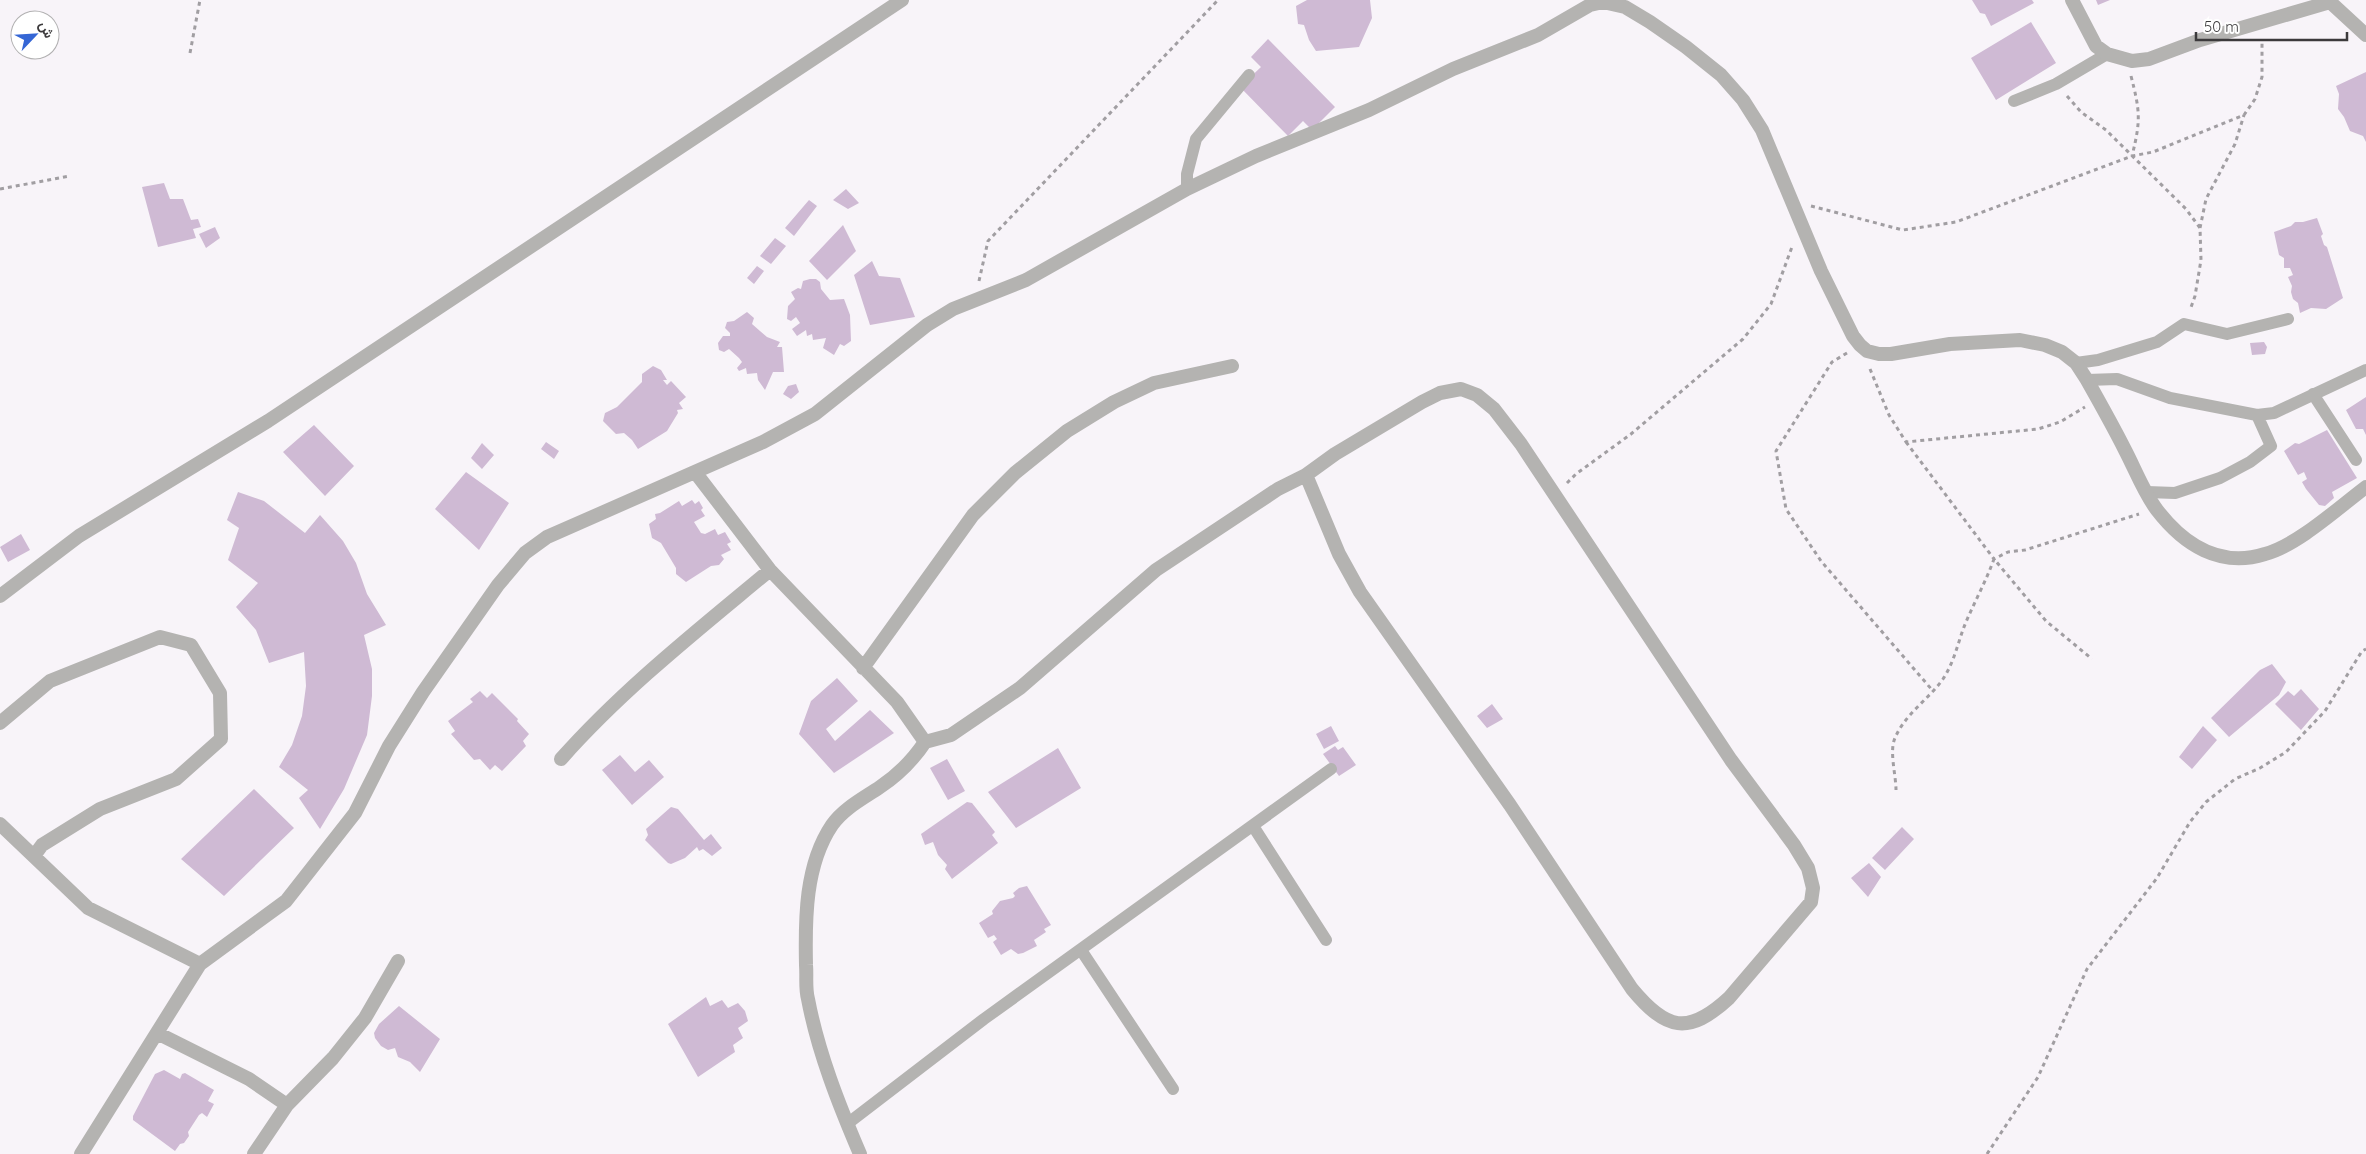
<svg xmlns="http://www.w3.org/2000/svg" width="2366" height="1154" font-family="Quicksand,Vazirmatn,sans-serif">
<rect width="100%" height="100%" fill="#f8f4f9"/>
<path fill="#cfbad4" d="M 1307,0 L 1370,0 L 1372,18 L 1359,47 L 1316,51 L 1309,40 L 1304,25 L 1298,24 L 1296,6 Z
M 1972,0 L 2032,0 L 2034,3 L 1991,26 L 1985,14 L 1980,13 Z
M 2096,0 L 2110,0 L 2098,5 Z
M 2031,22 L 2056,63 L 1996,100 L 1971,58 Z
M 1268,39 L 1335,107 L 1312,130 L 1303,121 L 1288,136 L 1240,87 L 1261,67 L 1251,57 Z
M 2366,72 L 2366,142 L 2363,136 L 2350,131 L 2344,117 L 2338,109 L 2339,94 L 2336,86 Z
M 164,183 L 170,199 L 183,199 L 191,220 L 198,219 L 201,227 L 193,229 L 196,238 L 158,247 L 142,187 Z
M 846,189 L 859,203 L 848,209 L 833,200 Z
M 809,200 L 817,206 L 794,236 L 785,228 Z
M 2317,218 L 2323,234 L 2321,236 L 2324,245 L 2327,247 L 2343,298 L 2326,309 L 2311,308 L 2300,313 L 2298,303 L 2293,299 L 2291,292 L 2292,286 L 2288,277 L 2293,275 L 2290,268 L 2284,268 L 2284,258 L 2279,255 L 2274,232 L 2291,226 L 2295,222 L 2303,222 Z
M 843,225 L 856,251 L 827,280 L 809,261 Z
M 215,227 L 220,238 L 206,248 L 199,234 Z
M 775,238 L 786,246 L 771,264 L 760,256 Z
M 872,261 L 879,276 L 900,278 L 915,317 L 870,325 L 854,275 Z
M 757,266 L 764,271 L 754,284 L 747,278 Z
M 810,279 L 816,279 L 820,282 L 821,289 L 830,300 L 844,299 L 850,315 L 851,341 L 844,346 L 840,344 L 834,355 L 823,348 L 826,338 L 813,340 L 812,334 L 807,336 L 806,330 L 797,336 L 792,329 L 800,323 L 796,317 L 791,321 L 787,319 L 788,306 L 795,299 L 791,292 L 798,288 L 801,289 L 803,281 Z
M 747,312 L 754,318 L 752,324 L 767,337 L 780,342 L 777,347 L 782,347 L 784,372 L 773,372 L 765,390 L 758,380 L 757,373 L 747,374 L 746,368 L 739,371 L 737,368 L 742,362 L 739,358 L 729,349 L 724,352 L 719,350 L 718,343 L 723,336 L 730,336 L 730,333 L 725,328 L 727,322 L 734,321 Z
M 2264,342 L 2267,347 L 2265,354 L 2252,355 L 2250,343 Z
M 653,366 L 661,370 L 667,380 L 663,380 L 667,385 L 671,381 L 686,397 L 679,403 L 683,409 L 677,410 L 678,413 L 667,431 L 638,449 L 632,440 L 624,433 L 616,434 L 603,421 L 605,413 L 617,407 L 642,382 L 642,374 Z
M 796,384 L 799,392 L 791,399 L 783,394 L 788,386 Z
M 2366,397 L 2366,435 L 2363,429 L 2356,429 L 2346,410 Z
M 314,425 L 354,466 L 325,496 L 283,452 Z
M 2327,430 L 2357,478 L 2332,492 L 2334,498 L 2325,506 L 2319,505 L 2306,489 L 2302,482 L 2307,479 L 2304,472 L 2298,475 L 2284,451 L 2295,443 L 2299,444 Z
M 546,442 L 559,451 L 554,459 L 541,449 Z
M 482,443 L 494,455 L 482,469 L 471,458 Z
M 466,472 L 509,503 L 479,550 L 435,509 Z
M 238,492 L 264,501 L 305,533 L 320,515 L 343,541 L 356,563 L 367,594 L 386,625 L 364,635 L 372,669 L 372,696 L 367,735 L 344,789 L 320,829 L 299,798 L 308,790 L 279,767 L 292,745 L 302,716 L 306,686 L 304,652 L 269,663 L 256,630 L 236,607 L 258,583 L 228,560 L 239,528 L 227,520 Z
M 692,500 L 695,504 L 699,501 L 703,508 L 701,510 L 705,516 L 694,522 L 701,533 L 705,534 L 715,529 L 718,535 L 725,532 L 731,542 L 727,544 L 731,550 L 721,555 L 724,559 L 719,565 L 711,566 L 686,582 L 676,574 L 676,568 L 661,543 L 652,538 L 649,524 L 656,519 L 655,514 L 660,513 L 679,501 L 682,506 Z
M 21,534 L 30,550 L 8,562 L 0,547 Z
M 2272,664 L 2286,682 L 2279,695 L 2229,737 L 2211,718 L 2260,670 Z
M 837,678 L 858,701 L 826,729 L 835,741 L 870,710 L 894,733 L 834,773 L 799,734 L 811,701 Z
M 2301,689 L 2319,709 L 2301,730 L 2275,704 L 2288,691 L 2294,696 Z
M 480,691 L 487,698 L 492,693 L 518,719 L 517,721 L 529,734 L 523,741 L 526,746 L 502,771 L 495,765 L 490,770 L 480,759 L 474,760 L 451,734 L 455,731 L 448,721 L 473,702 L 470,699 Z
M 1492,704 L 1503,719 L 1487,728 L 1477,716 Z
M 1331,726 L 1339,741 L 1324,749 L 1316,734 Z
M 2203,726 L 2217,740 L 2192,769 L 2179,757 Z
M 1335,746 L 1338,750 L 1343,747 L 1356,765 L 1339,776 L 1323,754 Z
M 1058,748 L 1081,788 L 1016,828 L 988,792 Z
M 620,755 L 635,772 L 649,760 L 664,777 L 632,805 L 602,770 Z
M 947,759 L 965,791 L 948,800 L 930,768 Z
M 254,789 L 294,828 L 224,896 L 181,859 Z
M 967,802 L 972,803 L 995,832 L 992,835 L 998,843 L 952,879 L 945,869 L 947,865 L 938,855 L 933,842 L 925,845 L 921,834 Z
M 671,807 L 678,809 L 704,840 L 711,834 L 722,848 L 712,856 L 703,849 L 699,851 L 697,847 L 685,858 L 671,864 L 668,863 L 645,840 L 648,835 L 646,829 Z
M 1902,827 L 1914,839 L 1885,870 L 1872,858 Z
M 1869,863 L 1881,877 L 1868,897 L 1851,878 Z
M 1027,886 L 1051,925 L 1044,929 L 1046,932 L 1034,940 L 1037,946 L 1023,953 L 1018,954 L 1011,949 L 1001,955 L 993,942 L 997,939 L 994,935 L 988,938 L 979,923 L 993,914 L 992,911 L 1000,901 L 1013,898 L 1015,896 L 1013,893 L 1019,888 Z
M 706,997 L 710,1006 L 722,1000 L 728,1008 L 738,1003 L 745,1011 L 748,1021 L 738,1028 L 743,1038 L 733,1045 L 735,1052 L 698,1077 L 668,1024 Z
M 399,1006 L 440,1039 L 420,1072 L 410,1062 L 398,1057 L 395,1048 L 388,1050 L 381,1046 L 375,1038 L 374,1033 L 379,1024 Z
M 164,1070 L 180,1079 L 182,1074 L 185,1073 L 214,1090 L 208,1101 L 214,1104 L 207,1117 L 202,1113 L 199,1115 L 188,1132 L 189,1136 L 184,1143 L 180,1144 L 175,1151 L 133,1120 L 133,1116 L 155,1074 Z"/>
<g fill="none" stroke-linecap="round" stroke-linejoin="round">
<path stroke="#a19ea2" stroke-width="3" stroke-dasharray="4 4" stroke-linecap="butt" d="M 190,53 L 200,0
M 2131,76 C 2140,111 2141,120 2132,156
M 2067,96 L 2081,112 L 2106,130 L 2186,209 L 2200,228 L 2201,260 L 2195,296 L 2190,310
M 0,189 L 70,176
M 1811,206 L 1903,230 L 1956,222 L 2132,156 L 2153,152 L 2244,115 L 2255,99 L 2262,77 L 2262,40
M 2200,228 L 2206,199 L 2235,144 L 2244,115
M 979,281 L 988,241 L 1218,0
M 1847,353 L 1832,362 L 1776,451 L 1786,509 L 1821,561 L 1933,691
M 1870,369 L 1889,415 L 1906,442 L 2038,429 L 2060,422 L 2085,407
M 1906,442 L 1994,559 L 2008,552 L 2025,550 L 2139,514
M 1567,483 L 1576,474 L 1631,434 L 1743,339 L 1771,304 L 1792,247
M 1896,790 C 1896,775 1889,751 1895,738 C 1905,714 1929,699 1943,679 C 1955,661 1958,641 1966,622 C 1975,601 1986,581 1994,559 L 2046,621 L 2092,659
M 1987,1154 L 2038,1077 L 2087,969 L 2157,878 L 2190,822 L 2206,802 L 2235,779 L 2260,768 L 2286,752 L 2325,711 L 2362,651 L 2366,649"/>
<path stroke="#b4b3b1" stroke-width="12" d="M 2014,101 L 2056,84 L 2107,54
M 1187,189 L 1187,174 L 1196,139 L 1249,75
M 2076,363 L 2098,360 L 2157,342 L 2184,324 L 2227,334 L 2288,319
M 2087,380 L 2117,379 L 2170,398 L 2257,415 L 2274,413 L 2366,370
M 2313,394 L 2356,460
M 2147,492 L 2175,493 L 2220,478 L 2250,462 L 2271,446 L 2257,415
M 1253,826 L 1326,940
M 1081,950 L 1173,1089
M 847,1124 L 984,1019 L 1331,769"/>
<path stroke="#b4b3b1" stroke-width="14" d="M 2072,0 L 2096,46 L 2107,54 L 2132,61 L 2149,59 L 2200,40 L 2330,2
M 2328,0 L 2366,35
M 695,472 L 770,570 L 897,702 L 925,742 C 913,760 898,775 880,787 C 864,798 844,808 832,825 C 805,865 805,919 806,965 C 807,976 805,988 808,999 C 818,1052 839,1105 860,1154
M 863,668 L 973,515 L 1015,473 L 1067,431 L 1114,402 L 1154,383 L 1232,366
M 0,723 L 50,681 L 160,637 L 191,645 L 220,693 L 221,739 L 176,779 L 100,809 L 42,845 L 34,856
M 925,742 L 951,735 L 1020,688 L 1156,570 L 1278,489 L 1306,475 L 1335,454 L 1422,402 L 1440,393 L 1461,389 L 1477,395 L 1494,409 L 1521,444 L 1731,760 L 1794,845 L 1808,868 L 1813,888 L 1811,902 L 1729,998 C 1688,1036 1666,1030 1632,989 L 1510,805 L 1360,592 L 1339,554 L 1306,475
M 561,759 C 623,689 698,630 770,570
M 0,824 L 88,908 L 200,964
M 157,1033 L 249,1079 L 287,1105 L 333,1058 L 365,1018 L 398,961
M 81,1154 L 200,964 L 286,901 L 355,813 L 389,746 L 423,692 L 498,585 L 525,553 L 547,537 L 763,442 L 815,414 L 927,325 L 953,309 L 1026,280 L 1187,189 L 1256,156 L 1369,110 L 1453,69 L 1538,35 L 1590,5 L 1603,2 L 1625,7 L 1650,22 L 1686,47 L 1721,75 L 1743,100 L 1762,130 L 1821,271 L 1853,336 L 1860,345 L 1867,351 L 1879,354 L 1891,354 L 1950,344 L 2020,340 L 2045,345 L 2062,352 L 2076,363 L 2087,380 C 2100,403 2113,426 2125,450 C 2135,469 2144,493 2157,510 C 2184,545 2220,568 2265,554 C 2298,545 2338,508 2366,487
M 254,1154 L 287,1105"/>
<path stroke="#b4b3b1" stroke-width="14" d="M 0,596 L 79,536 L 268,421 L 902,0"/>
</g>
<g transform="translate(35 35) rotate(65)"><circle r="24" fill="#ffffff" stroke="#b1b0b1"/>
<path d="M0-4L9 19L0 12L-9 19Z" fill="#3566d5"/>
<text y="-8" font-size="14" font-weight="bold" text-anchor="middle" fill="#3c3a3c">ش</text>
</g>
<path d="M2196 32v8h151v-8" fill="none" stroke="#3c3a3c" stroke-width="2.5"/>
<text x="2204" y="32" font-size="15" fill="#3c3a3c" stroke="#ffffff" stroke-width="4" paint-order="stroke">50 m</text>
</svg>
